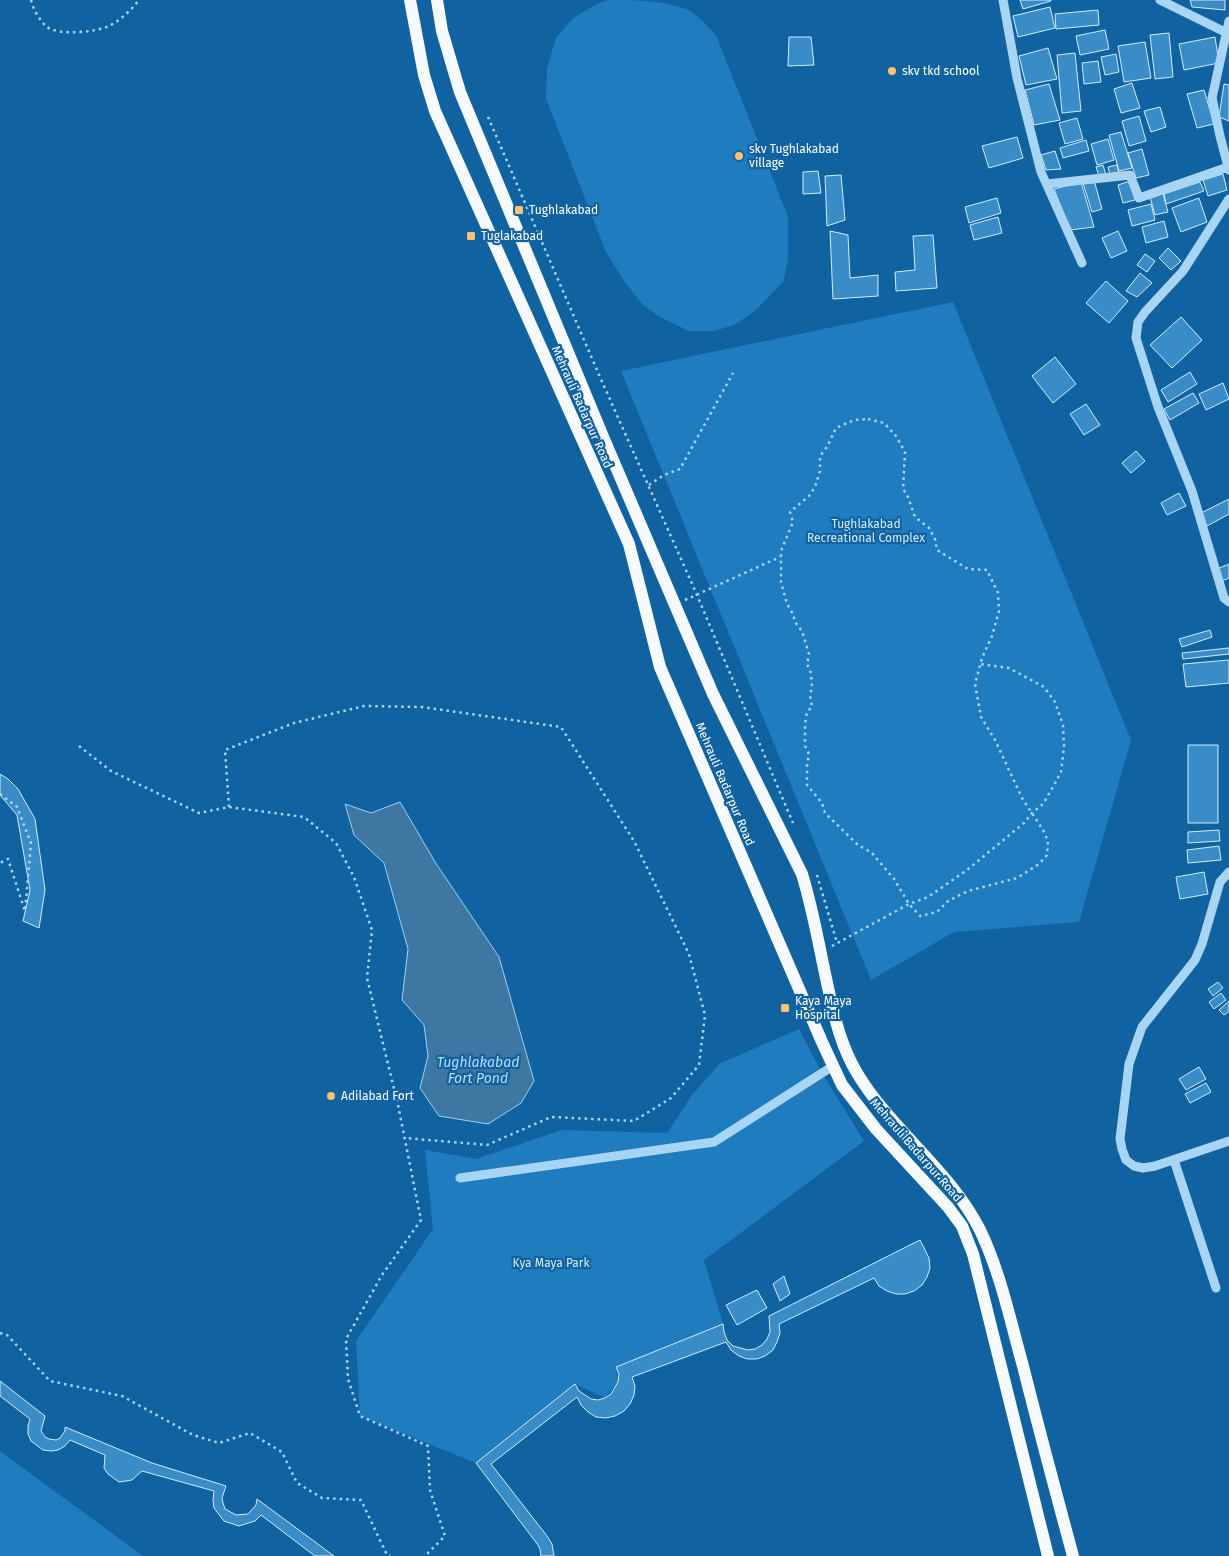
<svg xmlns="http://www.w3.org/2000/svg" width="1229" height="1556" font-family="'Fira Sans',sans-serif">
<rect width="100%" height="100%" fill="#1162a0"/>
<path fill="#1f7cbe" d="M 608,0 C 634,0 667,0 690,11 C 700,17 708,27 716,35 L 788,217 L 788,260 L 783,282 L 755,311 L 734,325 L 714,331 L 689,331 L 660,317 L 642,304 L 624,281 L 606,252 L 546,99 L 547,68 L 556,38 L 573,18 L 599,3 Z
M 953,302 L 1131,740 L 1079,922 L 954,932 L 871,980 L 621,371 Z
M 799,1029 L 822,1073 L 864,1141 L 704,1260 L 723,1324 L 616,1367 L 618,1382 L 605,1398 L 575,1384 L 476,1463 L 360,1416 L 356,1341 L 433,1229 L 425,1150 L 476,1159 L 562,1130 L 667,1133 L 692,1095 L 719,1064 Z
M 0,1451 L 143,1556 L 0,1556 Z"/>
<path fill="#3e77a2" stroke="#9bd3f8" d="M 400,802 L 435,862 L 499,957 L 534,1081 L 521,1103 L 488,1124 L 439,1116 L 420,1088 L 428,1056 L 424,1025 L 402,1000 L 408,949 L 384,863 L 354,835 L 345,804 L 371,813 Z"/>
<path fill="#3a8cc7" stroke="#d2ecfe" d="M 1020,0 L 1051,0 L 1051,1 L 1023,9 Z
M 1190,0 L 1225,0 L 1225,10 L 1192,7 Z
M 1050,7 L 1055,28 L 1018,37 L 1013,16 Z
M 1098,10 L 1099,25 L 1056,29 L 1055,14 Z
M 1105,30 L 1109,49 L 1080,55 L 1076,36 Z
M 1169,33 L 1173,77 L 1155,79 L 1150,35 Z
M 789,37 L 811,37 L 814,65 L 788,66 Z
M 1215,37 L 1219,63 L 1184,70 L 1179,44 Z
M 1145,42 L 1151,78 L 1124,82 L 1118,46 Z
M 1048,48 L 1057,79 L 1026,85 L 1019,56 Z
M 1075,53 L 1081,111 L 1062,113 L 1057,55 Z
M 1116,54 L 1119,72 L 1105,75 L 1101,57 Z
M 1098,61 L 1101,82 L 1084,84 L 1082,63 Z
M 1132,83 L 1140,108 L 1121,113 L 1114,89 Z
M 1049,84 L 1060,120 L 1034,125 L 1025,90 Z
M 1224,84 L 1229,85 L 1229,121 L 1219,117 Z
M 1204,90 L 1214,124 L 1197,128 L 1187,94 Z
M 1160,107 L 1166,127 L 1151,132 L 1144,111 Z
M 1139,116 L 1146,141 L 1129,146 L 1122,121 Z
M 1077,118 L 1083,139 L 1065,144 L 1059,123 Z
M 1121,132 L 1132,168 L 1119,171 L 1109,135 Z
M 1017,137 L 1023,158 L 989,168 L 982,146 Z
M 1108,139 L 1114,160 L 1097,165 L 1091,144 Z
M 1086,140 L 1089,151 L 1063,158 L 1060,148 Z
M 1142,149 L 1149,175 L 1136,178 L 1128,153 Z
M 1055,151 L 1061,169 L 1046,170 L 1041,155 Z
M 1103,165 L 1106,175 L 1099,176 L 1096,167 Z
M 1117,165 L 1119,174 L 1110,176 L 1108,167 Z
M 818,171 L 821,193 L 803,194 L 803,172 Z
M 1223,174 L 1227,190 L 1208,196 L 1203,180 Z
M 841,175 L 845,220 L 827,226 L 825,176 Z
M 1094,180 L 1102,209 L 1092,212 L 1083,183 Z
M 1130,181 L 1135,200 L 1123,203 L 1118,185 Z
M 1081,182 L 1094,227 L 1070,230 L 1054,189 Z
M 1200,182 L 1204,191 L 1166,204 L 1164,194 Z
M 1163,194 L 1168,212 L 1155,215 L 1150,197 Z
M 997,198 L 1001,213 L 969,223 L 965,207 Z
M 1199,198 L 1207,222 L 1181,232 L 1172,208 Z
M 1151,204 L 1155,220 L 1132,226 L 1128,210 Z
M 998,217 L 1002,233 L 974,240 L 970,225 Z
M 1164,221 L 1168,237 L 1146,243 L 1142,227 Z
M 830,231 L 848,235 L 850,278 L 878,275 L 878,296 L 833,299 Z
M 1118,231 L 1127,251 L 1111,258 L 1102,238 Z
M 933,235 L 937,288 L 896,291 L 895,272 L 915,270 L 913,236 Z
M 1168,248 L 1181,261 L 1171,270 L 1159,258 Z
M 1145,254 L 1155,261 L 1147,272 L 1137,265 Z
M 1140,273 L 1152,283 L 1137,297 L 1126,291 Z
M 1106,281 L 1128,301 L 1109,323 L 1086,303 Z
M 1181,317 L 1202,340 L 1172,368 L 1150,345 Z
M 1055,357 L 1076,384 L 1053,403 L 1032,376 Z
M 1190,372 L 1197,384 L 1168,402 L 1161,390 Z
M 1223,383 L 1229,399 L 1206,410 L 1199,394 Z
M 1193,393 L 1199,403 L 1170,420 L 1164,409 Z
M 1086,404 L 1100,425 L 1084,435 L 1070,414 Z
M 1136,451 L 1145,461 L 1131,473 L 1122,463 Z
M 1179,493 L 1186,506 L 1167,515 L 1161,503 Z
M 1229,499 L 1229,514 L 1207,526 L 1201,513 Z
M 1229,564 L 1229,578 L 1222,581 L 1217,569 Z
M 1210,630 L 1212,637 L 1182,647 L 1179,639 Z
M 1229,648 L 1229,654 L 1183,659 L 1182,653 Z
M 1229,660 L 1229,683 L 1186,687 L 1183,664 Z
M 1188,745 L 1218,745 L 1218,823 L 1188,823 Z
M 0,774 L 8,779 L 18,789 L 35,819 L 45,890 L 39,928 L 23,921 L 30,890 L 17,815 L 0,795 Z
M 1219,830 L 1220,841 L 1188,843 L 1188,832 Z
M 1219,846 L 1221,860 L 1188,863 L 1187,850 Z
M 1204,872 L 1208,894 L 1180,899 L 1176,877 Z
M 1218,982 L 1223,988 L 1213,996 L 1208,989 Z
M 1221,993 L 1226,1000 L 1214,1009 L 1209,1002 Z
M 1229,1001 L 1229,1011 L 1224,1015 L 1219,1010 Z
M 1199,1067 L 1206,1079 L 1186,1090 L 1179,1079 Z
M 1206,1083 L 1211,1092 L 1190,1103 L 1185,1094 Z
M 920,1240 L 929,1258 L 930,1268 L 927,1277 L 922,1285 L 914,1291 L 905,1294 L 896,1294 L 887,1291 L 879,1286 L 874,1278 L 779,1324 L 780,1333 L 777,1342 L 773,1350 L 765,1356 L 757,1359 L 747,1359 L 739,1356 L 731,1350 L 726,1342 L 632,1377 L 635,1386 L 634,1395 L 630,1404 L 624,1411 L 615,1416 L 606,1418 L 596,1417 L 588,1412 L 581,1405 L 577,1397 L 491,1464 L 547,1536 L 552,1544 L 554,1556 L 541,1556 L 540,1549 L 538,1545 L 476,1463 L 575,1384 L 579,1391 L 591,1399 L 598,1400 L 605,1398 L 611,1394 L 618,1382 L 619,1374 L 616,1367 L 723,1324 L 724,1332 L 727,1340 L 733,1346 L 748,1350 L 755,1349 L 762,1345 L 767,1339 L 770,1332 L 769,1316 Z
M 784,1276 L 790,1294 L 780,1301 L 773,1284 Z
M 757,1290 L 767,1308 L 737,1325 L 726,1305 Z
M 0,1381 L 45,1416 L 41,1431 L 45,1437 L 49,1439 L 56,1440 L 60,1438 L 65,1431 L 65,1427 L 152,1463 L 226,1486 L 222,1498 L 223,1503 L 225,1509 L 236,1515 L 248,1514 L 256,1505 L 257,1499 L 334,1556 L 315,1556 L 261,1515 L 255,1521 L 239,1526 L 224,1521 L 214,1508 L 213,1500 L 214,1491 L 142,1471 L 132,1480 L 119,1482 L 108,1474 L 104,1468 L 105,1455 L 70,1440 L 65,1446 L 58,1450 L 51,1451 L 43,1450 L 31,1441 L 28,1434 L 28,1426 L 30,1419 L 0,1396 Z"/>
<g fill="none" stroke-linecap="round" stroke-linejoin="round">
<path stroke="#a9d5f5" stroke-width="2.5" stroke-dasharray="2.5 4" stroke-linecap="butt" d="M 31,0 C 33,9 40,21 47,27 C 60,36 96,32 109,26 C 121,20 131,10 139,0
M 488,117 L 600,377 L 697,595 L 793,823
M 868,419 L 884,423 L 896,436 L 905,452 L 903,489 L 908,497 L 915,517 L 929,528 L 935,539 L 937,550 L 968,569 L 987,570 L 998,593 L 999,611 L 992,636 L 982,658 L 975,684 L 981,717 L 995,740 L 1022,798 L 1043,830 L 1048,841 L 1047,855 L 1039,864 L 1017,878 L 968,891 L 948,901 L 937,912 L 920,916 L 909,904 L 894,879 L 872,853 L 858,845 L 825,813 L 822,803 L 807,785 L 807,765 L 809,754 L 805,746 L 805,724 L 807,712 L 812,707 L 810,695 L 812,687 L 811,673 L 807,664 L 809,654 L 802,631 L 795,622 L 793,614 L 787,604 L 781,582 L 781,551 L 793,522 L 790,512 L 809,496 L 815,487 L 820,471 L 820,456 L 827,447 L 836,428 L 854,420 Z
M 649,485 L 664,475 L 680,469 L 733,373
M 685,600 L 780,557
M 79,746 L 111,771 L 199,813 L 229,807 L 304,817 L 336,843 L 354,877 L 372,930 L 367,978 L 398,1105 L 421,1220 L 382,1275 L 346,1339 L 348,1379 L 360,1416 L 428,1446 L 430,1490 L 445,1536 L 425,1556
M 0,794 L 17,807 L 31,843 L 25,911 L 8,859 L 0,863
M 229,807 L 225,750 L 294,723 L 364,706 L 422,707 L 561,727 L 634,841 L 689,954 L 705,1015 L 699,1065 L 671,1098 L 634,1121 L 551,1117 L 487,1145 L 405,1138
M 817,875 L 837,943
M 832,946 L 909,904 L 928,897 L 967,870 L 1024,823 L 1032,813 L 1043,804 L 1053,787 L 1061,772 L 1064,747 L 1063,725 L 1055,702 L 1044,687 L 1009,668 L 980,664
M 0,1333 L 7,1335 L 50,1381 L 122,1396 L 193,1435 L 219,1443 L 250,1433 L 282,1452 L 297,1483 L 322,1498 L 361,1500 L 387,1555 L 390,1556"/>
<path stroke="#a9d5f5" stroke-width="9" d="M 1003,0 L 1017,78 L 1041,172 L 1082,263
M 1160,0 L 1229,34
M 1229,21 L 1212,98 L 1220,136 L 1229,170
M 1047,184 L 1130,175 L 1139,198 L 1228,167
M 1229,199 L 1183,271 L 1145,312 L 1138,322 L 1136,338 L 1158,407 L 1192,491 L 1224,598 L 1229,602
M 1229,872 L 1220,882 L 1202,944 L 1195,960 L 1142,1027 L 1129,1064 L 1120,1139 L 1122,1149 L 1126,1160 L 1134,1166 L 1143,1168 L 1155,1166 L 1229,1141
M 1174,1160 L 1216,1288
M 460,1178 L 714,1142 L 833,1066"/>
<path stroke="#f7fbff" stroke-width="12" d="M 410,0 L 424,75 L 435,111 L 629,544 L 660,667 L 822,1042 L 842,1085 L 876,1129 L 948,1207 L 962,1226 L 973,1254 L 1048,1556
M 437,0 L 442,31 L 460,92 L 604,439 L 713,694 L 802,874 C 814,913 820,952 829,992 C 835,1020 842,1048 857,1073 C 891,1130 950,1170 980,1230 C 1001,1274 1010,1320 1023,1366 C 1039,1430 1056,1493 1073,1556"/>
</g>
<g fill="#ffc26d" stroke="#1162a0" stroke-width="2">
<circle cx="892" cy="71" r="5"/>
<circle cx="739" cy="156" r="5"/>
<rect x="514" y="205" width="10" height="10" rx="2.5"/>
<rect x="466" y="231" width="10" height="10" rx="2.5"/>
<rect x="780" y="1003" width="10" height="10" rx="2.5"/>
<circle cx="331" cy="1096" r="5"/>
</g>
<g text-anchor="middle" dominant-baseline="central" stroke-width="4.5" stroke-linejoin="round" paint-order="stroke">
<g font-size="12" fill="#fff" stroke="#1162a0" text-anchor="start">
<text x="902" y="71">skv tkd school</text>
<text x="749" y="149">skv Tughlakabad<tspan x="749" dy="14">village</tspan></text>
<text x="529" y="210">Tughlakabad</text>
<text x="481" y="236">Tuglakabad</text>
<text x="795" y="1001">Kaya Maya<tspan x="795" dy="14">Hospital</tspan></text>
<text x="341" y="1096">Adilabad Fort</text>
</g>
<g font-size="12" fill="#fff" stroke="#1162a0">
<text transform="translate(582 407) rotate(66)">Mehrauli Badarpur Road</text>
<text transform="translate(725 784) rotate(67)">Mehrauli Badarpur Road</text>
<text transform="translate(916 1150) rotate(49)">Mehrauli Badarpur Road</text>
</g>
<g font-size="12" fill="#d2ecfe" stroke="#1162a0">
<text x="866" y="524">Tughlakabad<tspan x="866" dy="14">Recreational Complex</tspan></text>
<text x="551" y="1263">Kya Maya Park</text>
</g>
<g font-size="14" font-style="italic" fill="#b6dffb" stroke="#1162a0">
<text x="478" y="1062">Tughlakabad<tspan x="478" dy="16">Fort Pond</tspan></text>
</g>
</g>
</svg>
